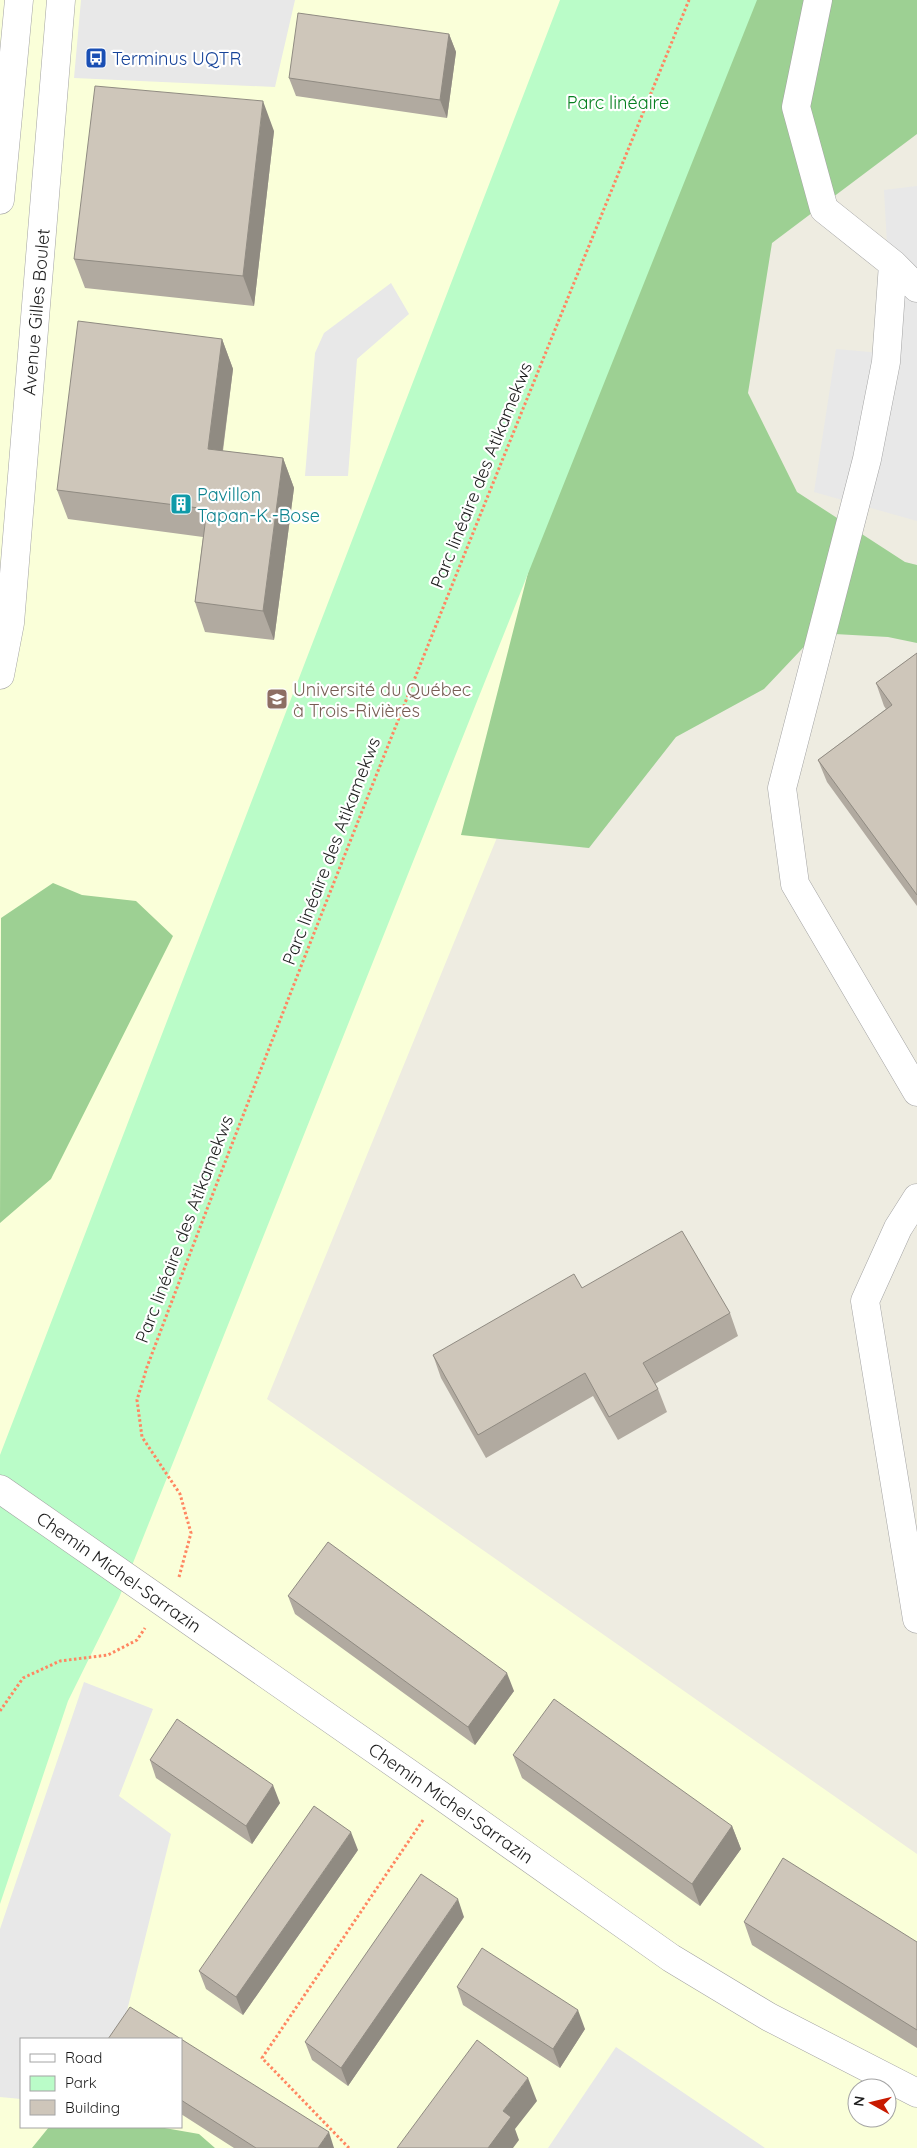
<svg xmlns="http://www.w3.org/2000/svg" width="917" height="2148" font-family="Quicksand,sans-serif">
<rect width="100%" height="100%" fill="#eeece1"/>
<path fill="#faffd9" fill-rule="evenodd" d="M 0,0 L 840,0 L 267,1399 L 917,1854 L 917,2148 L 0,2148 ZM 21,2039 L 181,2039 L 181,2127 L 21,2127 ZM 857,2088 L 887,2088 L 887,2118 L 857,2118 Z"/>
<path fill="#9dd093" d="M 743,0 L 917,0 L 917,134 L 772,243 L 748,393 L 797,492 L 905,562 L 917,565 L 917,643 L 888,637 L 817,633 L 764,689 L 676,737 L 589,848 L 461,835 L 543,514 Z
M 53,883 L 82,895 L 136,901 L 173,936 L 51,1179 L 0,1223 L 1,918 Z
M 49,2127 L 159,2127 L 199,2134 L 215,2148 L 32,2148 Z"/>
<path fill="#bafcc8" d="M 560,0 L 757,0 L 119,1598 L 68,1701 L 0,1904 L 0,1455 Z"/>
<path fill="#e8e8e8" d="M 81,0 L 295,0 L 275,87 L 74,78 Z
M 917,186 L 917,521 L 814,492 L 836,349 L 893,354 L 884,190 Z
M 391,283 L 409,314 L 357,359 L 348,476 L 305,476 L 315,353 L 324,333 Z
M 84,1682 L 153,1709 L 119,1796 L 171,1834 L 120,2039 L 21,2039 L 21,2099 L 0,2097 L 0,1929 Z
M 616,2047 L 765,2148 L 548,2148 Z"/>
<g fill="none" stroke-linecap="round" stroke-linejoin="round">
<g stroke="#a3a3a3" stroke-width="29">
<path id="minor" d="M 818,0 L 796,107 L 824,209 L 893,264 L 917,288
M 0,200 L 19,0
M 893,264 L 886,362 L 867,459 L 782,788 L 795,884 L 917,1092
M 0,675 L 10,623 L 61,0
M 917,1198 L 898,1228 L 865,1301 L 917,1619
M 0,1489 L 440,1795 L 671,1958 L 769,2017 L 917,2093"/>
</g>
<path stroke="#ff8661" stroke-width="3" stroke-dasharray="2.5 2.5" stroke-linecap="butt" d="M 179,1577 L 191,1533 L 180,1494 L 142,1437 L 137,1400 L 147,1367 C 320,908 504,454 689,0
M 0,1711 L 23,1678 L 60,1661 L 108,1655 L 137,1640 L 145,1628
M 349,2148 L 262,2058 L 423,1820"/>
<use href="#minor" stroke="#fff" stroke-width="28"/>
</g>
<path fill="#b1aaa0" d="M 449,34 L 456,52 L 447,118 L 296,96 L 289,78 Z
M 274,131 L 254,306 L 85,288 L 74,259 Z
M 222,339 L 233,369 L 223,451 L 283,458 L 294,488 L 274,640 L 205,632 L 195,602 L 203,537 L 68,519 L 57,490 Z
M 917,653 L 917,906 L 827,782 L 818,760 L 886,709 L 884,706 L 876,683 Z
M 582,1288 L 730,1313 L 738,1336 L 655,1384 L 658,1389 L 667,1412 L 618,1440 L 593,1396 L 486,1458 L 441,1378 L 433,1355 Z
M 288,1596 L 514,1691 L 475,1745 L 295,1614 Z
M 513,1755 L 732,1826 L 741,1849 L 700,1906 L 522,1778 Z
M 150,1760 L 280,1803 L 252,1844 L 156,1778 Z
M 358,1850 L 243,2015 L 206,1989 L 199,1971 Z
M 464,1917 L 348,2086 L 312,2060 L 305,2042 Z
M 744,1922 L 917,1942 L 917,2048 L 752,1945 Z
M 457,1987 L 585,2029 L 560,2068 L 463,2005 Z
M 181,2039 L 334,2148 L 234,2148 L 181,2114 Z"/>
<path fill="#908b82" d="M 449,34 L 456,52 L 447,118 L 440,100 Z
M 263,101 L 274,131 L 254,306 L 243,276 Z
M 222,339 L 233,369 L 219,478 L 208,449 Z
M 283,458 L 294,488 L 274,640 L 263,611 Z
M 507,1673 L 514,1691 L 475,1745 L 468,1727 Z
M 273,1785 L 280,1803 L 252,1844 L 246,1826 Z
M 732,1826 L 741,1849 L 700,1906 L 692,1884 Z
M 351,1832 L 358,1850 L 243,2015 L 236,1997 Z
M 458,1899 L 464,1917 L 348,2086 L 341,2068 Z
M 578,2010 L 585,2029 L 560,2068 L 553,2049 Z
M 528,2078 L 537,2101 L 515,2129 L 519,2140 L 513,2148 L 488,2148 L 503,2111 Z
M 329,2132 L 334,2148 L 318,2148 Z"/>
<path fill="#cec6ba" stroke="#908b82" d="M 298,13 L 449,34 L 440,100 L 289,78 Z
M 95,86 L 263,101 L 243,276 L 74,259 Z
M 78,321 L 222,339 L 208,449 L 283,458 L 263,611 L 195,602 L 207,509 L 57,490 Z
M 917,653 L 917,895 L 818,760 L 892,705 L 876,683 Z
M 682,1231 L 730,1313 L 643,1363 L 658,1389 L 609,1417 L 585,1373 L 478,1435 L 433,1355 L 574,1274 L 582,1288 Z
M 328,1542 L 507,1673 L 468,1727 L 288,1596 Z
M 554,1699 L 732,1826 L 692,1884 L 513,1755 Z
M 177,1719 L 273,1785 L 246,1826 L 150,1760 Z
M 314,1806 L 351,1832 L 236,1997 L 199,1971 Z
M 783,1858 L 917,1942 L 917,2030 L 744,1922 Z
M 421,1874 L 458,1899 L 341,2068 L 305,2042 Z
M 482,1948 L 578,2010 L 553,2049 L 457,1987 Z
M 130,2007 L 181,2039 L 108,2039 Z
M 181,2039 L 329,2132 L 318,2148 L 256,2148 L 181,2100 Z
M 477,2040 L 528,2078 L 503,2111 L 511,2117 L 488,2148 L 397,2148 Z"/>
<defs>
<g id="bus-square" transform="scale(1.125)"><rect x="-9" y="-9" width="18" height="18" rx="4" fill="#1a4fb4" stroke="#fff"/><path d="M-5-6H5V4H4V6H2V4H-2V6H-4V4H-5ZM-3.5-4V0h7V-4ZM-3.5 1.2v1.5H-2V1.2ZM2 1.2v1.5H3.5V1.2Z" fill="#fff"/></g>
<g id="building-square" transform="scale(1.125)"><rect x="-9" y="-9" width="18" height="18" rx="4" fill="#0f9aa8" stroke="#fff"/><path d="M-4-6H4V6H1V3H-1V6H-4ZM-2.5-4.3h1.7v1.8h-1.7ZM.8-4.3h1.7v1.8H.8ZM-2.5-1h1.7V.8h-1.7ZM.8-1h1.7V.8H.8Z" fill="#fff"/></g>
<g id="university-square" transform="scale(1.125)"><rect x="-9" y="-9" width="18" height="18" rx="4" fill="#8d6e63" stroke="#fff"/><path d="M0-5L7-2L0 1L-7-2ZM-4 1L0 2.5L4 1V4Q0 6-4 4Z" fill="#fff"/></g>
</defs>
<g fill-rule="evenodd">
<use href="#bus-square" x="96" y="58"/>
<use href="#building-square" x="181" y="504"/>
<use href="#university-square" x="277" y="699"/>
</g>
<g text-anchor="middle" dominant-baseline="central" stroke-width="4.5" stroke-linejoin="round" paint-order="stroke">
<g font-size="18" fill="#164399" stroke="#fff" text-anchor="start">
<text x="112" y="58">Terminus UQTR</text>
</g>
<g font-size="18" fill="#057f1f" stroke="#fff">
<text x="618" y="102">Parc linéaire</text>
</g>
<g font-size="18" fill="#1c1c1c" stroke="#fff">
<text transform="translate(36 312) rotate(-85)">Avenue Gilles Boulet</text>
<text transform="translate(481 475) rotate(-68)">Parc linéaire des Atikamekws</text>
<text transform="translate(331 851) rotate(-69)">Parc linéaire des Atikamekws</text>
<text transform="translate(184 1229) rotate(-69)">Parc linéaire des Atikamekws</text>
<text transform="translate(119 1572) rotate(35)">Chemin Michel-Sarrazin</text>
<text transform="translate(451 1803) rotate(35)">Chemin Michel-Sarrazin</text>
</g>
<g font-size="18" fill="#0d838f" stroke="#fff" text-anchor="start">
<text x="197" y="494">Pavillon<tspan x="197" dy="21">Tapan-K.-Bose</tspan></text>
</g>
<g font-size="18" fill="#785e54" stroke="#fff" text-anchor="start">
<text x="293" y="689">Université du Québec<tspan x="293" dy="21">à Trois-Rivières</tspan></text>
</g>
</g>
<rect x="20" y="2038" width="162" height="90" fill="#ffffff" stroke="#a4a4a4"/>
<rect x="30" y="2054" width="25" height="8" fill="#ffffff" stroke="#a4a4a4"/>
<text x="65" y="2063" font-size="15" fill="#1c1c1c">Road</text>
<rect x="30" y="2076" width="25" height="15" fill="#bafcc8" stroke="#a4a4a4"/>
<text x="65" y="2088" font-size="15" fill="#1c1c1c">Park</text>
<rect x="30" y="2100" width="25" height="15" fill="#cec6ba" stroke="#a4a4a4"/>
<text x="65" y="2113" font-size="15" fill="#1c1c1c">Building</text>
<g transform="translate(872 2103) rotate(278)"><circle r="24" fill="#ffffff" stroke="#a4a4a4"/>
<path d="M0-4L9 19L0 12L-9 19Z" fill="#c81a00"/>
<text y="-8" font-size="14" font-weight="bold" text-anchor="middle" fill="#1c1c1c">N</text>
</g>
</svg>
